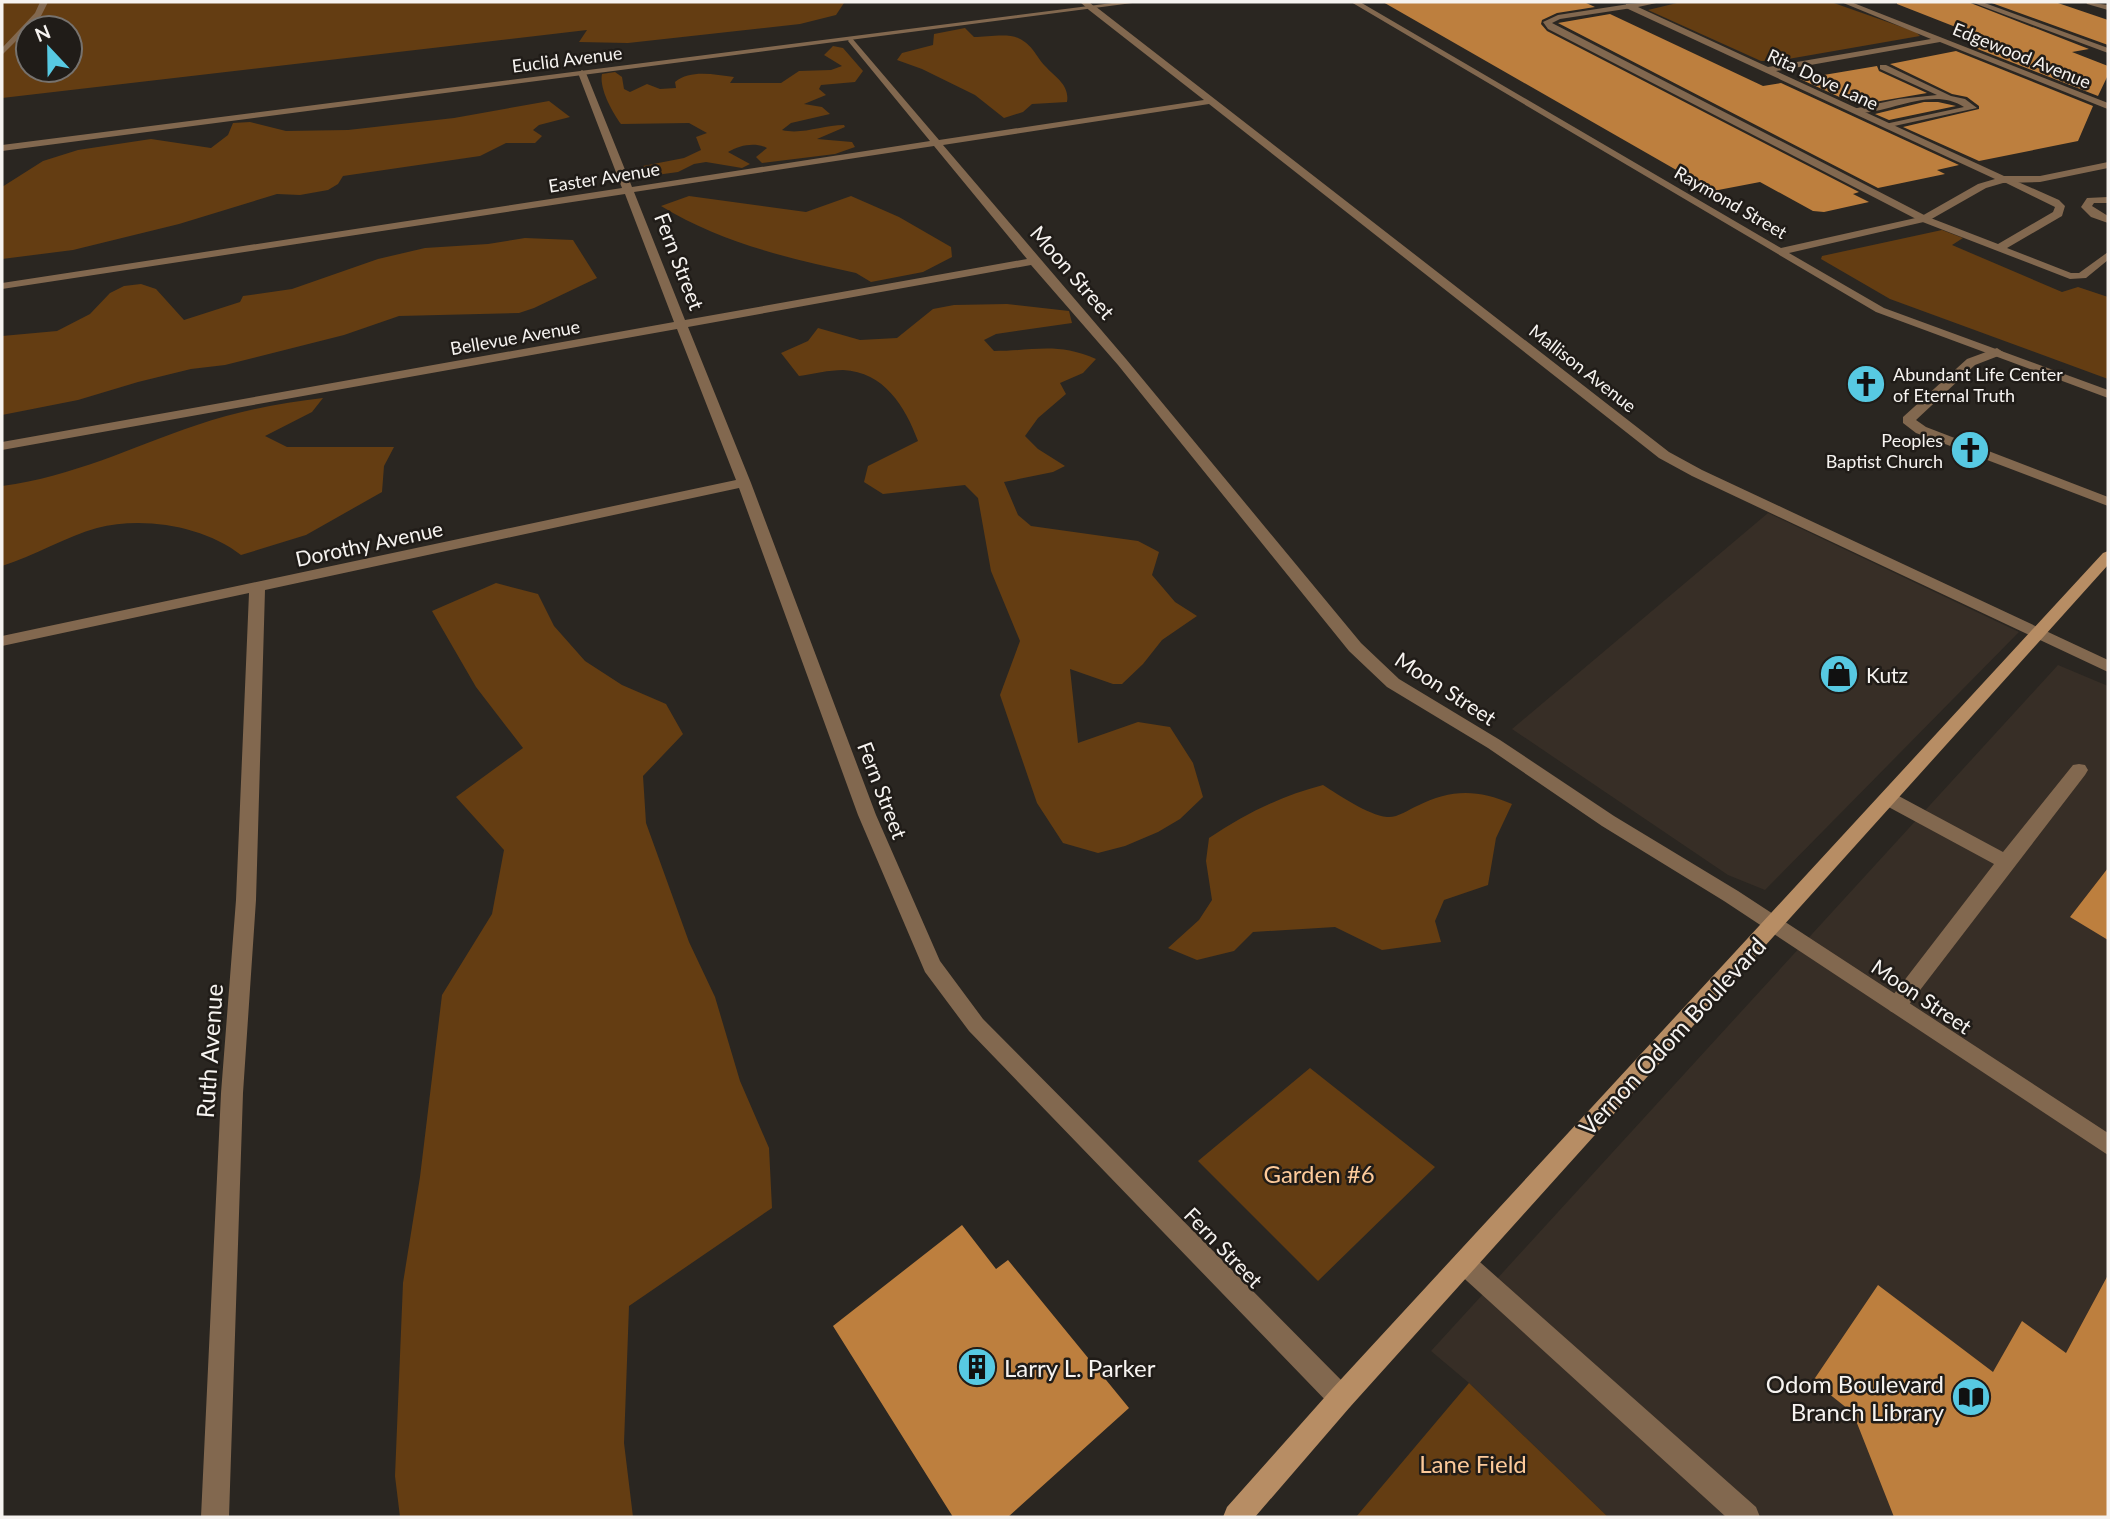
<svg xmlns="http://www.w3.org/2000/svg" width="2110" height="1519" font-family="Lato,sans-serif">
<rect width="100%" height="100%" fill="#2a2621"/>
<path fill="#372e26" d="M 1768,513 L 2019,632 L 1765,890 L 1728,875 L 1512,729 Z
M 2058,665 L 2108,686 L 2108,1517 L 1608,1517 L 1469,1383 L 1431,1351 Z"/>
<path fill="#643d12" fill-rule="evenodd" d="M 2,2 L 924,2 L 844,3 L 836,15 L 800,24 L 628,43 L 579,42 L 587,30 L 2,98 ZM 28,28 L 70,28 L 70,70 L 28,70 Z
M 1681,2 L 1831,2 L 1916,32 L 1920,36 L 1777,61 L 1761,61 L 1648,10 Z
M 965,28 L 974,37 C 987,37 1007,33 1018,38 C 1033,45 1035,55 1045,66 C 1055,77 1070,85 1067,102 L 1032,104 L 1023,112 L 1004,118 L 975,95 L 922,69 L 897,60 L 902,53 L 933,45 L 934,34 Z
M 833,46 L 843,48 L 863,71 L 855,82 L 821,85 L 819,89 L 826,95 L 804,104 L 822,107 L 830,114 L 791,123 L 782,130 C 802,135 823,125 844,125 L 845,127 L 817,139 L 852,142 L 855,147 L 835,154 L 762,163 L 756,157 L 767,148 C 755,142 740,145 728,152 L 750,164 L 742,168 L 706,162 L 694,164 L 678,172 L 649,176 L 643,166 L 684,158 L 701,150 L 696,137 L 707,133 L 689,123 L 621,124 C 612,112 599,88 602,74 L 615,72 L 622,77 L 624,89 L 630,92 L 647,84 L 660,89 L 676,88 L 675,82 C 691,69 715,75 734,77 L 730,83 L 781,83 L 799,71 L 831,70 L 842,66 L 824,55 Z
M 549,101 L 570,117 L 539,125 L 533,130 L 542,136 L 535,143 L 506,143 L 480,156 L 343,176 L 338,184 L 328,190 L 300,195 L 277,194 L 179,224 L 73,250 L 2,259 L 2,187 L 43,161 L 78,150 L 151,139 L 211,148 L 228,135 L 233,123 L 250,122 L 286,131 L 348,130 L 454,118 Z
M 689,196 L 806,212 L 851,196 L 899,217 L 951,247 L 952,257 L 923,272 L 871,282 L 856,273 C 787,258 722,243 661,206 Z
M 1942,230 L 1963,238 L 1952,245 L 2062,292 L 2078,287 L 2108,297 L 2108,379 L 1890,299 L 1821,259 L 1822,256 Z
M 525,238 L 573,240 L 597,278 L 534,308 L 519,313 L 399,316 L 344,335 L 225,365 L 191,369 L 138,382 L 78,400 L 2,415 L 2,336 L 57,331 L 90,314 L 110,293 L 124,286 L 141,284 L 156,289 L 184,320 L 240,302 L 243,296 L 292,289 L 378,259 L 425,248 L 488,244 Z
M 1007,304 L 1069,311 L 1072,323 L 996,334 L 984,340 L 994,351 C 1035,351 1056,342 1096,359 L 1083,373 L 1060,383 L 1066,394 L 1038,418 L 1025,436 L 1038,449 L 1065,466 L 1053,472 L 1004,482 L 1018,515 L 1031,526 L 1138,541 L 1159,552 L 1152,575 L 1175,602 L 1197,616 L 1162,640 L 1143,664 L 1122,684 L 1113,684 L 1070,669 L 1078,743 L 1138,722 L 1170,727 L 1193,763 L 1203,797 L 1180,819 L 1158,832 L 1125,846 L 1098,853 L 1063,843 L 1037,803 L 1000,695 L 1020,641 L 991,571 L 978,498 L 965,485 L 883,494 L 864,482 L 868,466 L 918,441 C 905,406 884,372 843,370 C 829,370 813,374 799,376 L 781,353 L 808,341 L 818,328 L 860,340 L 897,338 L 933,309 L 954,305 Z
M 323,398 L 312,412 L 265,436 L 287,447 L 394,447 L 384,466 L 382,492 L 306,535 L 241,555 C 204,526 143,516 97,528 C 67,536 34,556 2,566 L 2,486 C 75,476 129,448 197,425 C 237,411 280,403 323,398 Z
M 496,583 L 538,594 L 554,626 L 585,661 L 622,685 L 666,704 L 683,734 L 643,776 L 646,823 L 689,942 L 715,997 L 740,1081 L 769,1148 L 772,1208 L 629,1306 L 624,1443 L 633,1517 L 400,1517 L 395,1476 L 403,1283 L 420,1177 L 442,995 L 492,914 L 504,850 L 456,797 L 523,748 L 476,687 L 432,611 Z
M 1323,785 C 1339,795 1368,815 1387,817 C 1397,818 1408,810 1417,806 C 1451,789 1477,789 1512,804 L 1496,838 L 1488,885 L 1444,900 L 1435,921 L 1441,942 L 1382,950 L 1335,927 L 1253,932 L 1234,951 L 1197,960 L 1168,948 L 1199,920 L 1212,900 L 1206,861 L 1209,838 C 1245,814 1281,796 1323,785 Z
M 1310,1068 L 1435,1167 L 1318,1281 L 1198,1161 Z
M 1469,1383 L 1608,1517 L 1356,1517 Z"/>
<path fill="#bd7f3e" d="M 1383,2 L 1584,2 L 1595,7 L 1557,13 L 1542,20 L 1541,24 L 1547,31 L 1859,192 L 1853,194 L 1869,202 L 1824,212 L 1813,211 L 1760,182 L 1713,191 Z
M 1897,2 L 1968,2 L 2089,49 L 2072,52 L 2108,66 L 2108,75 L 2098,96 L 1975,48 L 1999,44 L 1897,4 Z
M 1989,2 L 2055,2 L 2108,20 L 2108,45 Z
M 1610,14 L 1763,86 L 1781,83 L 1959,165 L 1937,170 L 1945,174 L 1878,188 L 1558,23 Z
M 1956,51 L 2093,106 L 2078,141 L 1979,161 L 1903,127 L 1979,109 L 1979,106 L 1967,97 L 1952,94 L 1890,64 Z
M 1877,66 L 1879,71 L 1927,93 L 1857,105 L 1800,79 Z
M 1924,102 L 1938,102 L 1956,106 L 1889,120 L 1875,114 Z
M 2108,868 L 2108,940 L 2070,917 Z
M 962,1225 L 996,1269 L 1008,1260 L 1129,1408 L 1008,1517 L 953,1517 L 833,1326 Z
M 2108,1275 L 2108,1517 L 1894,1517 L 1853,1413 L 1813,1381 L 1878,1285 L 1993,1372 L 2022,1321 L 2066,1353 Z"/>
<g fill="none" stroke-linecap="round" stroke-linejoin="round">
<path fill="#82684f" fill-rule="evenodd" d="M 1080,2 L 1089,2 L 1096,8 L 1089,10 Z
M 1971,2 L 1982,2 L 2108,48 L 2108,53 Z
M 1629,4 L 1632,8 L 1560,19 L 1552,23 L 1928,217 L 1998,244 L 2053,212 L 2055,207 L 2000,180 L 2009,178 L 2059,200 L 2065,206 L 2062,216 L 2007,248 L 2071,273 L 2079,273 L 2108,252 L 2108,260 L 2086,278 L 2070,279 L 1920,221 L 1548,29 L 1543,22 L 1558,15 Z
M 1880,65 L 1886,65 L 1951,96 L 1965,99 L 1977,108 L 1885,128 L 1885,124 L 1964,107 C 1931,85 1888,115 1853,113 L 1853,109 L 1899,99 L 1937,95 L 1880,69 Z
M 2108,197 L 2108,203 L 2094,203 L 2092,206 L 2108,216 L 2108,223 L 2091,217 L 2081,207 L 2087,198 Z
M 1997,348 L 2003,352 L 2001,355 L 1975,365 L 1916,420 L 1926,427 L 2108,497 L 2108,506 L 1916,433 L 1903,423 L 1903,417 L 1967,359 Z
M 2079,764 L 2085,765 L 2088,770 L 2085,775 L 1904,1011 L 1897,1014 L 1890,1011 L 1887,1005 L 1890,999 L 1994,864 L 1883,804 L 1880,799 L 1883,794 L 1895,794 L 2003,852 L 2073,765 Z
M 1464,1251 L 1472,1255 L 1756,1507 L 1760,1517 L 1726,1517 L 1456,1271 L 1452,1263 L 1456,1255 Z"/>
<path fill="#82684f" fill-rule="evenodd" d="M 1351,2 L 1360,2 L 1781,248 L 1920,217 L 1978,184 L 1995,179 L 1626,8 L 1626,4 L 1661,2 L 1638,7 L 1768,67 L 1931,39 L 1841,2 L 1851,2 L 2108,103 L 2108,109 L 2105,108 L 1940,42 L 1776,71 L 2004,176 L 2040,176 L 2108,162 L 2108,168 L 2040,182 L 2003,183 L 1986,188 L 1928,221 L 1789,253 L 1884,308 L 2108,390 L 2108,398 L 1876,312 Z
M 2086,2 L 2108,5 L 2108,10 L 2087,4 Z
M 1089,6 L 1095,6 L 1669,452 L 1702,470 L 2108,660 L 2108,672 L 1692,476 L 1659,458 L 1209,104 L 943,145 L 1126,359 L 1361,643 L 1399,679 L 1500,740 L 1614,816 L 1738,891 L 2108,1133 L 2108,1155 L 1724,901 L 1602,826 L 1488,748 L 1387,687 L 1349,651 L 1118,365 L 1031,265 L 688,327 L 751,483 L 876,815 L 940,961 L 983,1019 L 1350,1389 L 1354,1398 L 1350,1407 L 1341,1411 L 1332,1407 L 969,1031 L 925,972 L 858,815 L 739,488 L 265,590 L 256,900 L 243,1093 L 229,1517 L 201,1517 L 221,1093 L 236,900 L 249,593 L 2,646 L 2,636 L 736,480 L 677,329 L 2,450 L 2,442 L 674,322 L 625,194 L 2,289 L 2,283 L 622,188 L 578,73 L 582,70 L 586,73 L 632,187 L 930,141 L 848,41 L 851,37 L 939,140 L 1204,100 L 1089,10 ZM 934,146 L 1027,259 L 685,320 L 634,192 Z"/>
<path fill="#82684f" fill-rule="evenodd" d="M 40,2 L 48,2 L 41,16 L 2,55 L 2,48 L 35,13 Z
M 1120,2 L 1140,2 L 2,151 L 2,145 Z"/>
<path fill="#b78d64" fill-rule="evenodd" d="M 2108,551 L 2108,565 L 1350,1407 L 1255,1517 L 1223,1517 L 1227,1507 L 1332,1389 L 2103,553 Z"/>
</g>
<defs>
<g id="church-disc" transform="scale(2.0125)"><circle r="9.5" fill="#57c9e2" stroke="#201c18"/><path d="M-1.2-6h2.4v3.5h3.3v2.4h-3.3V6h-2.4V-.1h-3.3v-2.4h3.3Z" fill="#111"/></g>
<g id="shop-disc" transform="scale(2.0125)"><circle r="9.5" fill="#57c9e2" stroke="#201c18"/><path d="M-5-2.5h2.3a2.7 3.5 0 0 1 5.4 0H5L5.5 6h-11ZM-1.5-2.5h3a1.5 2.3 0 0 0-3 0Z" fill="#111"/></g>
<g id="building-disc" transform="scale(2.0125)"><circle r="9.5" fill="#57c9e2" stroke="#201c18"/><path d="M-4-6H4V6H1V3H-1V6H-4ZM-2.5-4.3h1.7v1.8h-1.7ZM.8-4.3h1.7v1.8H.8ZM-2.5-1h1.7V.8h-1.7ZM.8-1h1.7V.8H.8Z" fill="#111"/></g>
<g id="library-disc" transform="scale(2.0125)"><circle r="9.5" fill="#57c9e2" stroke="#201c18"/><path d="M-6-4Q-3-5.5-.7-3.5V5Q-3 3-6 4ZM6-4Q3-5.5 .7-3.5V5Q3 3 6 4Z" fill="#111"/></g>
</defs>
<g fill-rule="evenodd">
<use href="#church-disc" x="1866" y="384"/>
<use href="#church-disc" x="1970" y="450"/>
<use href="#shop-disc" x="1839" y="674"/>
<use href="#building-disc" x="977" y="1367"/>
<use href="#library-disc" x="1971" y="1397"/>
</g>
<g text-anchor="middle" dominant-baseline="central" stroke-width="5" stroke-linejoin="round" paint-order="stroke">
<g font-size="18" fill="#f6f3f0" stroke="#201c18">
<text transform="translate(2022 55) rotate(22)">Edgewood Avenue</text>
<text transform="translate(567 59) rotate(-7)">Euclid Avenue</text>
<text transform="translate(1823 79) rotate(25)">Rita Dove Lane</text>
<text transform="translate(604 177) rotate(-9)">Easter Avenue</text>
<text transform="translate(1731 202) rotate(30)">Raymond Street</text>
<text transform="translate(515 337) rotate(-10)">Bellevue Avenue</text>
<text transform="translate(1583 368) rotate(38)">Mallison Avenue</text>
</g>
<g font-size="18" fill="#f6f3f0" stroke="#201c18" text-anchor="start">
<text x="1893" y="374">Abundant Life Center<tspan x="1893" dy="21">of Eternal Truth</tspan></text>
<text x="1943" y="440" text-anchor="end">Peoples<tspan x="1943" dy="21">Baptist Church</tspan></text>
</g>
<g font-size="21" fill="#f6f3f0" stroke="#201c18">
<text transform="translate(680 261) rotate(69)">Fern Street</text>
<text transform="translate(1073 272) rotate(49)">Moon Street</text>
<text transform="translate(369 543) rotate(-12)">Dorothy Avenue</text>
<text transform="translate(1446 688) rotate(33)">Moon Street</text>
<text transform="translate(883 790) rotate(69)">Fern Street</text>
<text transform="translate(1922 996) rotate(34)">Moon Street</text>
<text transform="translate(1224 1247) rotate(46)">Fern Street</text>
</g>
<g font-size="21" fill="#f6f3f0" stroke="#201c18" text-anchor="start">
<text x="1866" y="674">Kutz</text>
</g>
<g font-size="24" fill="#f6f3f0" stroke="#201c18">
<text transform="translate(1672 1036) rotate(-47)">Vernon Odom Boulevard</text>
<text transform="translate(209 1051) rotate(-86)">Ruth Avenue</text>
</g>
<g font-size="24" fill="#fdca9a" stroke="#201c18">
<text x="1319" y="1173">Garden #6</text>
<text x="1473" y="1463">Lane Field</text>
</g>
<g font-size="24" fill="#f6f3f0" stroke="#201c18" text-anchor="start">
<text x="1004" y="1367">Larry L. Parker</text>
<text x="1944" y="1383" text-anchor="end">Odom Boulevard<tspan x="1944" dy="28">Branch Library</tspan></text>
</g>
</g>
<rect width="2110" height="1519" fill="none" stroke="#f6f3f0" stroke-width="7"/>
<g transform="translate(49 49) rotate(338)"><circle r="33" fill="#201c18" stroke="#76726e" stroke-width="2"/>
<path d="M0-5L12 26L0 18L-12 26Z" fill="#57c9e2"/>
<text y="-10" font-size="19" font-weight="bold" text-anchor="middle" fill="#f6f3f0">N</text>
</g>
</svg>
